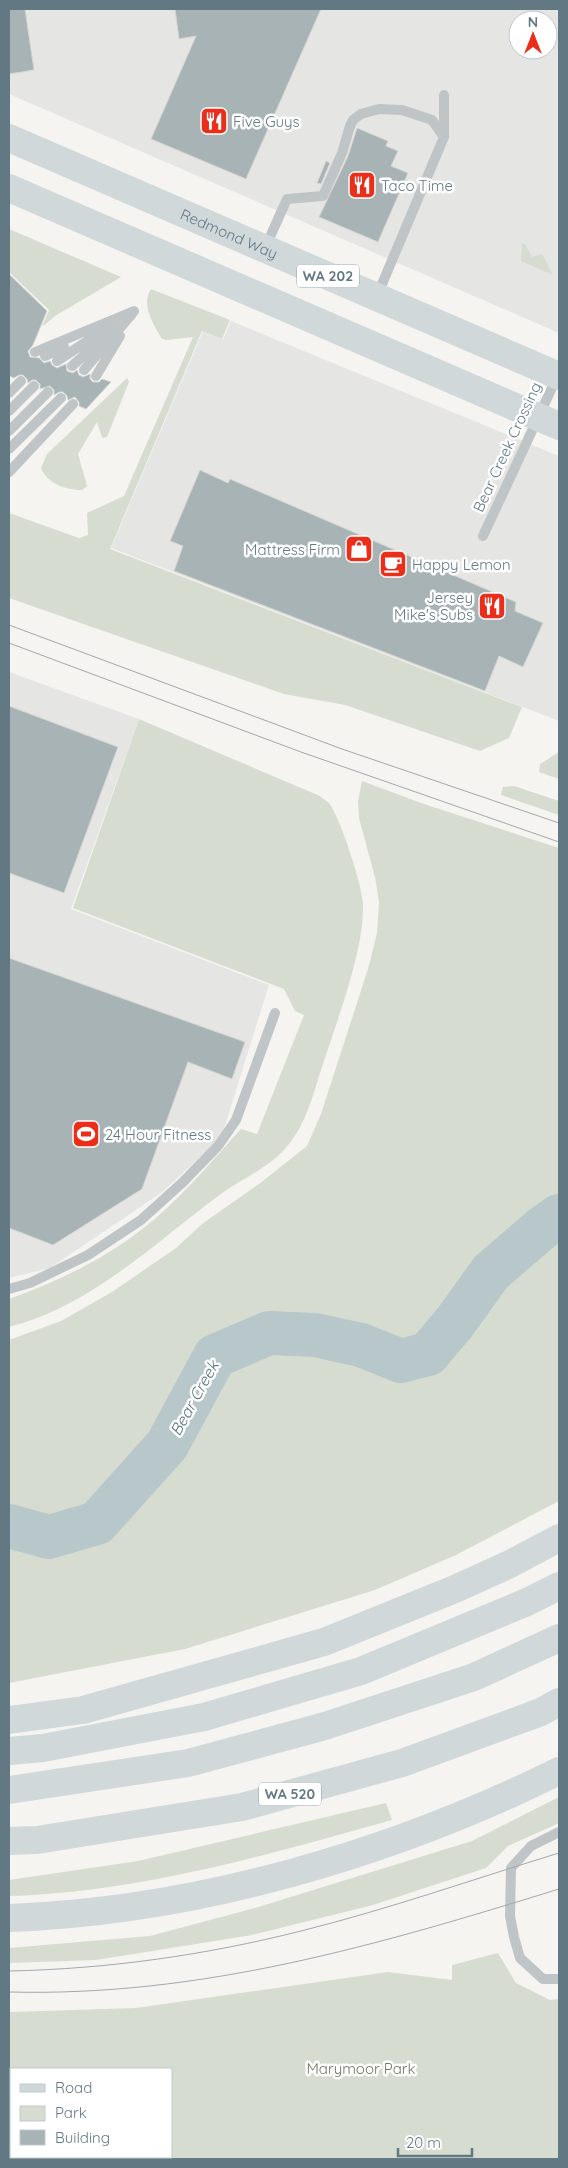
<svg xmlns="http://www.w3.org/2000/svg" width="568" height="2168" font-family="Quicksand,sans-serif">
<rect width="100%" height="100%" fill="#f5f4f0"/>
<path fill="#e5e6e4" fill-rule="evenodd" d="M 9,9 L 559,9 L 559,333 L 9,94 ZM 518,20 L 548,20 L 548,50 L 518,50 Z
M 231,321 L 559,456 L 559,721 L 111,548 L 203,331 L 223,340 Z
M 9,672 L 139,719 L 71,909 L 269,985 L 221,1138 L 161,1193 L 50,1268 L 9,1278 Z"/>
<path fill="#d7dcd1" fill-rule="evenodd" d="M 9,229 L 121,277 L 55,316 L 42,327 L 49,310 L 9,272 Z
M 522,243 L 525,244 L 532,257 L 542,254 L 553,275 L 521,261 Z
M 151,289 L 230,320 L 222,339 L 202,331 L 110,549 L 522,707 L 509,738 L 480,751 L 345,705 L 284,694 L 9,598 L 9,513 L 79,538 L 88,535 L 87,513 L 124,496 L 193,337 L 166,340 L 162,339 C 154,325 140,305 151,289 Z
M 127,378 L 129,382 L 107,437 L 102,438 L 97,422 L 78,454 L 87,486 L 82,490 C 65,490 48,484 41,468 L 47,454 Z
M 139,719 L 320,796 C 322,798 326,801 329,803 C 340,817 362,885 363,903 C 365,948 337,1021 323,1064 C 314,1091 307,1122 289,1144 C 272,1166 247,1176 225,1191 C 156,1241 94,1305 9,1327 L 9,1299 C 56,1282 101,1261 141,1230 C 179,1201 209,1164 241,1129 L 257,1134 L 304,1015 L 295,1011 L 284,989 L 73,908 Z
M 559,752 L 559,779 L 539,772 L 540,764 Z
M 362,781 L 424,804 L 559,848 L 559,1501 L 456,1555 L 375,1590 L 185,1649 L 9,1683 L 9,1340 L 61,1321 L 112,1292 L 176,1248 L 202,1224 L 259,1184 L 307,1146 L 321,1114 L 368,969 L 377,933 L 379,902 L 375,877 L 359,818 L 358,801 Z
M 514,786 L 559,801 L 559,815 L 501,795 L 503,787 Z
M 559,1797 L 559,1823 L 508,1846 L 486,1868 L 373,1905 L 252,1935 L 96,1960 L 9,1963 L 9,1948 L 150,1936 L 255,1908 L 472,1841 Z
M 386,1803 L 392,1820 C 267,1855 139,1892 9,1896 L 9,1880 L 138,1861 Z
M 498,1953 L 516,1983 L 550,2000 L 559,1999 L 559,2159 L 9,2159 L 9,2012 L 136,2008 L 388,1972 L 452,1980 L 452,1965 ZM 11,2069 L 171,2069 L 171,2157 L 11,2157 Z"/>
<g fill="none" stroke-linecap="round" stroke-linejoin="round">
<path stroke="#b8c7c9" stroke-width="44" d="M 9,1526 L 49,1537 L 97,1523 L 167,1445 L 215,1356 L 269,1333 L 315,1335 L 361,1345 L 401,1361 L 428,1354 L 455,1322 L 491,1272 L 542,1228 L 559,1216"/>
</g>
<path fill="#a8b3b6" stroke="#d6d6d3" d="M 9,9 L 25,9 L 34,70 L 9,74 Z
M 175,9 L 321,9 L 246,179 L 151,139 L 196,36 L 179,39 Z
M 357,128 L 388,141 L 386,146 L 398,151 L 391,166 L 408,173 L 378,242 L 319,217 L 348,156 Z
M 326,161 L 330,163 L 321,184 L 317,183 Z
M 9,274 L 47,311 L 33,345 L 28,351 L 30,357 L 39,358 L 44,363 L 50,361 L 52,365 L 57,368 L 66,364 L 67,371 L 73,373 L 77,370 L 79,375 L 83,377 L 90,374 L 90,379 L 93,382 L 99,382 L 102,379 L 111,382 L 86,409 L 79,406 L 79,402 L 75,397 L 68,400 L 67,396 L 63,392 L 59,392 L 54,395 L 54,390 L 50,386 L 40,389 L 40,384 L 36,380 L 32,380 L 28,383 L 27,379 L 23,375 L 19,375 L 14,378 L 9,376 Z
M 200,470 L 228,483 L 230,479 L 516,602 L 515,611 L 543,623 L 523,667 L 499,656 L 485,691 L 174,571 L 183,546 L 170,541 Z
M 9,706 L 118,747 L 64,893 L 9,873 Z
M 9,958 L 245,1042 L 232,1079 L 188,1062 L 142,1189 L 53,1245 L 9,1228 Z"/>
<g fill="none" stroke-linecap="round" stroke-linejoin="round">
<path stroke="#bfc5c7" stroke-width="10" d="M 265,248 L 287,199 L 323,196 L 342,153 L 350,126 L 353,120 L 361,114 L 379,109 L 402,110 L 432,120 L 444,137
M 377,296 L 444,137 L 444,95
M 35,352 L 134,311
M 45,356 L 64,347
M 57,361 L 112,325
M 72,366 L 109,333
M 84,370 L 132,314
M 96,376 L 120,336
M 9,393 L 21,381
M 9,411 L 34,386
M 9,431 L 48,392
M 9,449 L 61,398
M 9,472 L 73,404
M 483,536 L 557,377
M 9,1289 L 30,1283 L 88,1255 L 141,1220 L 183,1182 L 218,1146 L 236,1120 L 275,1013
M 559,1832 L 531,1846 L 511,1868 L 510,1916 L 514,1937 L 520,1958 L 543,1979 L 559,1979"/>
<g stroke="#d0d8da" stroke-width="28">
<path id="s1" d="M 9,138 L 559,376"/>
<path d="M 9,188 L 559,426"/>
</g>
<path stroke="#d0d8da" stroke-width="28" d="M 9,1720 L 83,1710 L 324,1642 L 455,1589 L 510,1564 L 559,1538
M 9,1751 L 43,1748 L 204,1717 L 361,1671 L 527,1602 L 559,1586
M 9,1790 L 188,1763 L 325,1726 L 474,1677 L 559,1638
M 9,1841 L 37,1840 L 242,1807 L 402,1763 L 541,1712 L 559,1702
M 9,1918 C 197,1911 391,1854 559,1771"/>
<path stroke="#a0a9ad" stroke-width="1" d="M 9,625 L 342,749 L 559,823
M 9,643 L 301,752 L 559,842
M 9,1971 C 108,1969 206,1955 301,1931 C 389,1909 474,1879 559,1853
M 9,1992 C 201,1997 378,1945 559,1889"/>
</g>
<defs>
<g id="restaurant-square" transform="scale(1.4375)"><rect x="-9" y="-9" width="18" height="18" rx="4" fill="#eb2e1a" stroke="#fff"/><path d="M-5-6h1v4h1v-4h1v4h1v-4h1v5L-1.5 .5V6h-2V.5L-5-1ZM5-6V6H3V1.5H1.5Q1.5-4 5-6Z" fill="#fff"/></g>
<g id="shop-square" transform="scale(1.4375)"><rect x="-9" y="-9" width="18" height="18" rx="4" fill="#eb2e1a" stroke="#fff"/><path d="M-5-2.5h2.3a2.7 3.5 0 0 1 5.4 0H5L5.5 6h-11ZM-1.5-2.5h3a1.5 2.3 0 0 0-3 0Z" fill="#fff"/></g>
<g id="cafe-square" transform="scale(1.4375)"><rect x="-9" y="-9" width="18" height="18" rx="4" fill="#eb2e1a" stroke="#fff"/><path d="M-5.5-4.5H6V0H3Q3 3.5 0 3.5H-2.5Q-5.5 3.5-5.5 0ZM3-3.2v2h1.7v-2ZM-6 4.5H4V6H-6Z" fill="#fff"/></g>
<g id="stadium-square" transform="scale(1.4375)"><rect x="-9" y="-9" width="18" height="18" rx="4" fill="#eb2e1a" stroke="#fff"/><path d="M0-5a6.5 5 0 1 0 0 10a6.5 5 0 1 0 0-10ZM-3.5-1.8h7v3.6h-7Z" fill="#fff"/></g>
</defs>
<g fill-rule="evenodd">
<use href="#restaurant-square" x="214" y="121"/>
<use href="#restaurant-square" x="362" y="185"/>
<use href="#shop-square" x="359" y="549"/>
<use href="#cafe-square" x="393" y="564"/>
<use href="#restaurant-square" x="492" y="606"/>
<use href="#stadium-square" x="86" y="1134"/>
</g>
<g text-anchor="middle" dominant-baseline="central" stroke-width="5" stroke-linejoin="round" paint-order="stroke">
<g fill="#fff" stroke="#91a1a8" stroke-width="1">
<rect x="297" y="264.5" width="62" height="23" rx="4"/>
<rect x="259" y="1782.5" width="62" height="23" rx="4"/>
</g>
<g font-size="14" font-weight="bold" fill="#627983">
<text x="328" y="276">WA 202</text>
<text x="290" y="1794">WA 520</text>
</g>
<g font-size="15" fill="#627983" stroke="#fff" text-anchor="start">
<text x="233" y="121">Five Guys</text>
<text x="381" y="185">Taco Time</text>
<text x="340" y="549" text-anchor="end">Mattress Firm</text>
<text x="412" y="564">Happy Lemon</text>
<text x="473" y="597" text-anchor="end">Jersey<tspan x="473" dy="17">Mike's Subs</tspan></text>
<text x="105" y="1134">24 Hour Fitness</text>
</g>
<g font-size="15" fill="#627983" stroke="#fff">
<text stroke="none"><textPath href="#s1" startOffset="240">Redmond Way</textPath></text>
<text transform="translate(507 447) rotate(-65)">Bear Creek Crossing</text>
</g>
<g font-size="15" fill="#6a7a61" stroke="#fff">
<text x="361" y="2068">Marymoor Park</text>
</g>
<g font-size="16" font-style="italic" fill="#597679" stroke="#fff">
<text transform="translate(194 1398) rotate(-61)">Bear Creek</text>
</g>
</g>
<rect width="568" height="2168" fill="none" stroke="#627983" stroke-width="20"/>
<rect x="10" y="2068" width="162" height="90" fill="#ffffff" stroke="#c0c9cd"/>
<rect x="20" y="2084" width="25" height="8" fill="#d0d8da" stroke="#c0c9cd"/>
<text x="55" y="2093" font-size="15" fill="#627983">Road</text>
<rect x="20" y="2106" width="25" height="15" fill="#d7dcd1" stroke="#c0c9cd"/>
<text x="55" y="2118" font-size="15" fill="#627983">Park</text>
<rect x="20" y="2130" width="25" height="15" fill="#a8b3b6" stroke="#c0c9cd"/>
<text x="55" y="2143" font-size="15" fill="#627983">Building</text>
<g transform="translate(533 35)"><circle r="24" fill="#ffffff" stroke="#c0c9cd"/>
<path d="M0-4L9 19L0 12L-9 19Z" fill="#eb2e1a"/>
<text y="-8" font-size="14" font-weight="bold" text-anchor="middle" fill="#627983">N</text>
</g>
<path d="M398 2148v8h74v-8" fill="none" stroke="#627983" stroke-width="2.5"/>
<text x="406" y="2148" font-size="15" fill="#627983" stroke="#ffffff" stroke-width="4" paint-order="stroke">20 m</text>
</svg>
